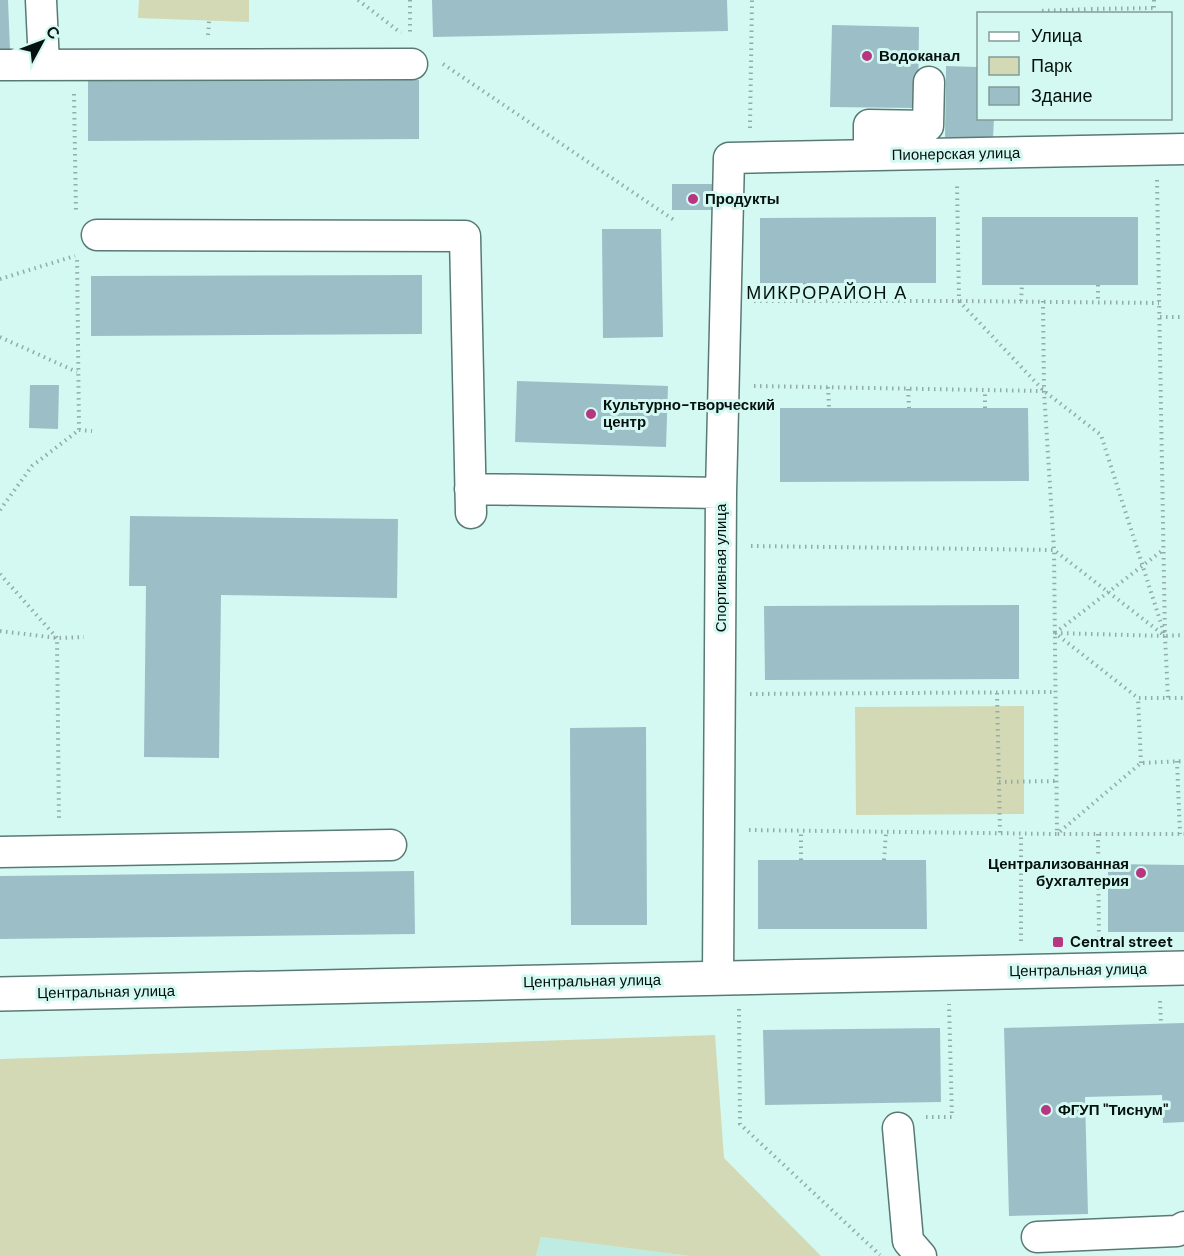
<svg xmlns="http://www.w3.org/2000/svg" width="1184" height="1256" font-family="'DM Sans',sans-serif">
<rect width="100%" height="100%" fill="#d4f9f2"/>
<path fill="#beece3" d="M 541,1237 L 690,1256 L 536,1256 Z"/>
<path fill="#d2d9b4" d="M 139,0 L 249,0 L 249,22 L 138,18 Z
M 1024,706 L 1024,814 L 856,815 L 855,707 Z
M 715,1035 L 724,1158 L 821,1256 L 690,1256 L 541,1237 L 536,1256 L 0,1256 L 0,1059 Z"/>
<path fill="#9cbec7" d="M 0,0 L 8,0 L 10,50 L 0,50 Z
M 432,0 L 727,0 L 728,31 L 433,37 Z
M 832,25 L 919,27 L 918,108 L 830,107 Z
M 946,66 L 978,67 L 978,118 L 994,118 L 993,138 L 945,137 Z
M 419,80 L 419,139 L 88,141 L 88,81 Z
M 672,184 L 718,184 L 718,210 L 672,210 Z
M 936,217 L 936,283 L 760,283 L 760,218 Z
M 982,217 L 1138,217 L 1138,285 L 982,285 Z
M 602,229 L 661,229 L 663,337 L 603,338 Z
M 422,275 L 422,334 L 91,336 L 91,276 Z
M 517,381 L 668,386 L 666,447 L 515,442 Z
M 30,385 L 59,385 L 58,429 L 29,428 Z
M 780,408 L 1028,408 L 1029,481 L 780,482 Z
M 130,516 L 398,519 L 397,598 L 221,595 L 219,758 L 144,757 L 146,586 L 129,586 Z
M 1019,605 L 1019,679 L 765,680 L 764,606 Z
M 646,727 L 647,925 L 571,925 L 570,728 Z
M 758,860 L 926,860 L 927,929 L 758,929 Z
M 1108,864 L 1184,865 L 1184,932 L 1108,932 Z
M 414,871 L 415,934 L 0,939 L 0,876 Z
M 1184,1023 L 1184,1122 L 1163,1123 L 1162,1095 L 1085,1097 L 1088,1214 L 1009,1216 L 1004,1028 Z
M 940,1028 L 941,1102 L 765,1105 L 763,1030 Z"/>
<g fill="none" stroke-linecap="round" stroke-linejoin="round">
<g stroke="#587a74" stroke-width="33">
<path id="minor" d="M 41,0 L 44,64
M 0,65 L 412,64
M 869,155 L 869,125 L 928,126 L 929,82
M 97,235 L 465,236 L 471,513
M 470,489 L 721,493
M 0,852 L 391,845
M 718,978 L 721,493 L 729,158 L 1184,149
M 898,1128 L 908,1241 L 921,1256
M 1037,1237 L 1177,1231 L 1184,1227"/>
</g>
<g stroke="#587a74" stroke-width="36">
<path id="major" d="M 0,994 L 1184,968"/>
</g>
<path stroke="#90ada8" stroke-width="4" stroke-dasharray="1.5 4.5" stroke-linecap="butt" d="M 358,0 L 401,33
M 410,0 L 410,34
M 1154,0 L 1154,14
M 1039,14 L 1039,11 L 1090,9
M 1090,14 L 1090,9 L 1154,8
M 208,35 L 209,21
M 443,64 L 674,220
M 74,94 L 76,213
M 750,128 L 752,0
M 1157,180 L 1165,636 L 1168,698
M 0,279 L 75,256
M 805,283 L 806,300
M 1098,285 L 1098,302
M 754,301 L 959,301 L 957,183
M 897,301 L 898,283
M 959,301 L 1044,391 L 1101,435 L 1165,636 L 1184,635
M 960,301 L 1159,303
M 1021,301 L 1022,285
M 1043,301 L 1044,391 L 1054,550 L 1057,834 L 1184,834
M 1160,317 L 1184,317
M 0,337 L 77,372
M 754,386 L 1043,391
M 828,387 L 829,407
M 908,389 L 909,408
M 985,408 L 985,391
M 79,430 L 92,431
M 0,510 L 32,466 L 79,430 L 77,256
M 751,546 L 1054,550 L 1165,636 L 1055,633 L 1138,698
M 0,574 L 57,638 L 59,822
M 0,631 L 57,638 L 84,637
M 1055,633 L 1163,550
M 997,693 L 1000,833
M 750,694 L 1055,692
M 1177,761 L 1180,834
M 1141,763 L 1138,698 L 1184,698
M 999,782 L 1056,781
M 749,830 L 1057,834 L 1141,763 L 1184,761
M 1098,834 L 1099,940
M 801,860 L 801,831
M 884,860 L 886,832
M 1021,941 L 1021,834
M 1160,1001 L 1161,1024
M 739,1009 L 740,1124 L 880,1255
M 926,1117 L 952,1117 L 949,1004"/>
<use href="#minor" stroke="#fff" stroke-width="30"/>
<use href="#major" stroke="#fff" stroke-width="33"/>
</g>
<g fill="#b83680" stroke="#d4f9f2" stroke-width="2">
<circle cx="867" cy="56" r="6"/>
<circle cx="693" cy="199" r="6"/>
<circle cx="591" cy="414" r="6"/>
<circle cx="1141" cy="873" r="6"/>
<rect x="1052" y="936" width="12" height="12" rx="3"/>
<circle cx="1046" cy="1110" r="6"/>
</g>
<g text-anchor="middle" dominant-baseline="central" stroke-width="6" stroke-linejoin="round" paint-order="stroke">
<g font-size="15" font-weight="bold" fill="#04110e" stroke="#d4f9f2" text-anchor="start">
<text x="879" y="56">Водоканал</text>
<text x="705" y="199">Продукты</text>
<text x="603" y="405">Культурно-творческий<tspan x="603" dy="17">центр</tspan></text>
<text x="1129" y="864" text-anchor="end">Централизованная<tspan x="1129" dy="17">бухгалтерия</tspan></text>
<text x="1070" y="942">Central street</text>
<text x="1058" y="1110">ФГУП "Тиснум"</text>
</g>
<g font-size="15" fill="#04110e" stroke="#d4f9f2">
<text transform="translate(956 154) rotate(-1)">Пионерская улица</text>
<text transform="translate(721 568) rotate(-90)">Спортивная улица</text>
<text transform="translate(1078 970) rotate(-1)">Центральная улица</text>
<text transform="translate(592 981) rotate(-1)">Центральная улица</text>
<text transform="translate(106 992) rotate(-1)">Центральная улица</text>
</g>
<g font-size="18" letter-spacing="1.5" fill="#04110e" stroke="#d4f9f2">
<text x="827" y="293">МИКРОРАЙОН А</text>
</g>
</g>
<rect x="977" y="12" width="195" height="108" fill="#d4f9f2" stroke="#819c97" stroke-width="1.5"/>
<rect x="989" y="32" width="30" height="9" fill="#ffffff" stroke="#819c97" stroke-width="1.5"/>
<text x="1031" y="42" font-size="18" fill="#04110e">Улица</text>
<rect x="989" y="57" width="30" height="18" fill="#d2d9b4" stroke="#819c97" stroke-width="1.5"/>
<text x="1031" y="72" font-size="18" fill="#04110e">Парк</text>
<rect x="989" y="87" width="30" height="18" fill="#9cbec7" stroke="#819c97" stroke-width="1.5"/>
<text x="1031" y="102" font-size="18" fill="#04110e">Здание</text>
<g transform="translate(42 42) rotate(49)" stroke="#d4f9f2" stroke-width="4.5" paint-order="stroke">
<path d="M0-4.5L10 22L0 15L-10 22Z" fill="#04110e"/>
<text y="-9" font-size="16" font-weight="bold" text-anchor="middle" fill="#04110e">С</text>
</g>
</svg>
